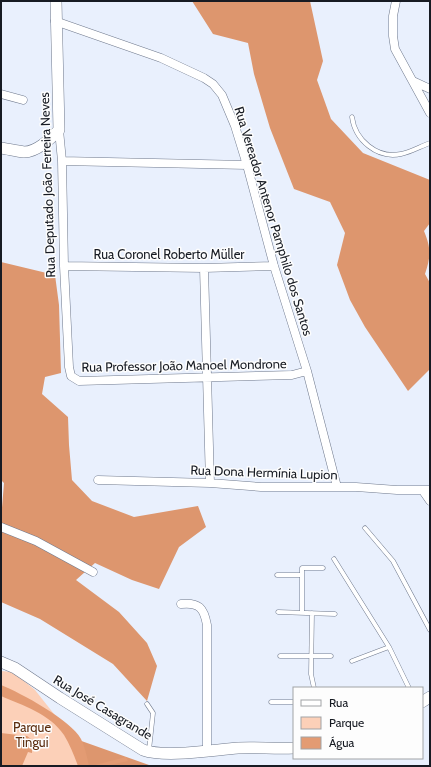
<svg xmlns="http://www.w3.org/2000/svg" width="431" height="767" font-family="Cabin,sans-serif">
<rect width="100%" height="100%" fill="#e9f0fd"/>
<path fill="#fcd0b8" d="M 1,671 L 13,672 L 35,690 L 73,738 L 83,766 L 1,766 Z"/>
<path fill="#dd966e" d="M 192,1 L 310,1 L 323,61 L 317,80 L 331,119 L 363,153 L 430,180 L 430,223 L 424,231 C 431,248 431,256 425,274 L 430,283 L 430,369 L 408,391 L 365,327 L 350,300 L 337,265 L 345,233 L 330,202 L 294,189 L 270,128 L 254,74 L 248,43 L 213,34 Z
M 1,262 L 55,275 L 59,305 L 61,373 L 45,377 L 42,394 L 68,417 L 69,445 L 72,480 L 92,501 L 134,517 L 198,506 L 206,527 L 179,547 L 159,589 L 132,580 L 95,563 L 76,580 L 119,612 L 147,643 L 157,666 L 147,701 L 113,664 L 40,619 L 1,602 L 1,520 L 4,483 L 1,480 Z
M 73,738 L 149,765 L 211,766 L 83,766 Z"/>
<path fill="#e39b73" d="M 1,685 C 21,693 71,720 81,739 C 85,747 87,757 89,766 L 78,766 C 74,755 70,745 64,735 C 50,714 22,705 1,696 Z
M 1,733 L 27,736 L 31,739 L 32,745 L 32,753 L 28,752 L 22,766 L 1,766 Z
M 126,757 L 128,761 L 105,766 L 91,766 Z"/>
<g fill="none" stroke-linecap="round" stroke-linejoin="round">
<g stroke="#6f798d" stroke-width="5">
<path id="lane" d="M 352,117 C 355,140 377,159 401,154 C 411,152 421,146 430,143
M 365,528 L 393,561 L 430,630
M 334,559 L 389,647 L 409,688
M 277,575 L 302,575
M 278,612 L 335,614
M 302,613 L 302,568 L 323,568
M 312,613 L 311,674 L 314,688
M 280,656 L 331,656
M 352,661 L 389,647
M 271,702 L 294,702
M 147,704 L 153,713 L 149,750"/>
</g>
<g stroke="#6f798d" stroke-width="9">
<path id="street" d="M 396,1 L 393,16 L 393,36 L 395,49 L 430,113
M 55,21 L 161,58 L 204,78 L 213,84 L 222,95 L 235,126 L 247,165 L 274,266 L 307,371 L 337,487
M 413,81 L 430,89
M 1,94 L 23,100
M 59,130 L 62,161 L 64,266 L 69,367 L 71,376 L 79,381 L 292,375 L 307,371
M 62,161 L 247,165
M 64,266 L 204,268 L 274,266
M 204,268 L 210,483
M 98,480 L 210,483 L 261,487 L 356,487 L 397,490 L 430,490
M 423,491 L 430,501
M 1,527 L 36,541 L 93,572
M 181,604 C 199,602 204,608 207,625 L 207,751"/>
</g>
<g stroke="#6f798d" stroke-width="12">
<path id="secondary" d="M 1,148 C 8,149 16,151 24,152 C 37,152 50,139 59,130 L 56,1
M 1,662 L 15,668 L 60,698 L 143,750 C 166,758 212,750 238,748 C 257,747 275,749 294,748
M 422,702 L 430,697"/>
</g>
<use href="#lane" stroke="#fff" stroke-width="4"/>
<use href="#street" stroke="#fff" stroke-width="8"/>
<use href="#secondary" stroke="#fff" stroke-width="11"/>
</g>
<g text-anchor="middle" dominant-baseline="central" stroke-width="3" stroke-linejoin="round" paint-order="stroke">
<g font-size="13" fill="#171b23" stroke="#fdfdfd">
<text transform="translate(47 185) rotate(-92)">Rua Deputado João Ferreira Neves</text>
<text transform="translate(274 221) rotate(73)">Rua Vereador Antenor Pamphilo dos Santos</text>
<text x="169" y="254">Rua Coronel Roberto Müller</text>
<text transform="translate(184 365) rotate(-1)">Rua Professor João Manoel Mondrone</text>
<text transform="translate(264 472) rotate(2)">Rua Dona Hermínia Lupion</text>
<text transform="translate(103 707) rotate(31)">Rua José Casagrande</text>
</g>
<g font-size="13" fill="#5b2d0f" stroke="#fdfdfd">
<text x="32" y="727">Parque<tspan x="32" dy="15">Tingui</tspan></text>
</g>
</g>
<rect width="431" height="767" fill="none" stroke="#171b23" stroke-width="4"/>
<rect x="293" y="687" width="130" height="72" fill="#fdfdfd" stroke="#a1a3a6"/>
<rect x="301" y="700" width="20" height="6" fill="#ffffff" stroke="#a1a3a6"/>
<text x="329" y="707" font-size="12" fill="#171b23">Rua</text>
<rect x="301" y="717" width="20" height="12" fill="#fcd0b8" stroke="#a1a3a6"/>
<text x="329" y="727" font-size="12" fill="#171b23">Parque</text>
<rect x="301" y="737" width="20" height="12" fill="#e39b73" stroke="#a1a3a6"/>
<text x="329" y="747" font-size="12" fill="#171b23">Água</text>
</svg>
